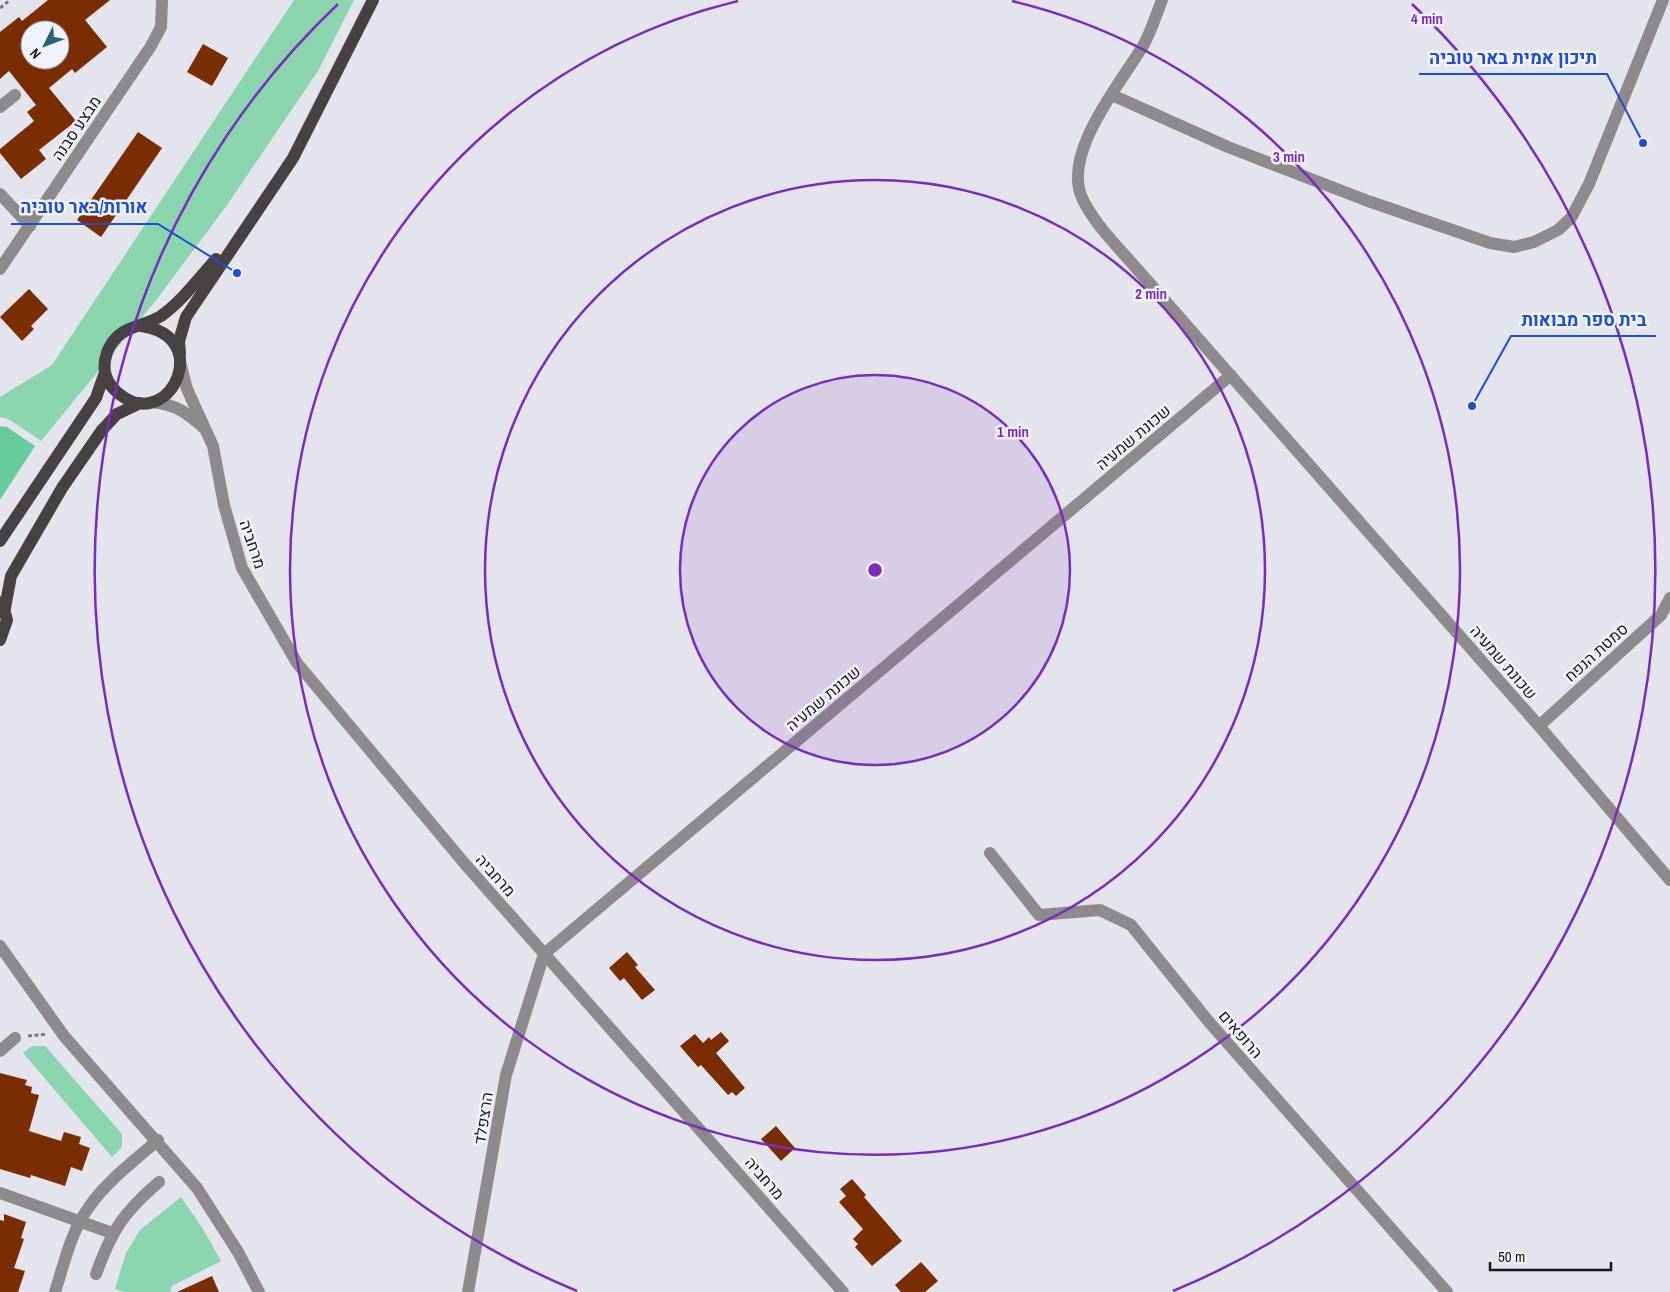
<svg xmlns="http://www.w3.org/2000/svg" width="1670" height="1292" font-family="'Archivo Narrow',Heebo,sans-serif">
<rect width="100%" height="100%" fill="#e4e4ec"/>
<path fill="#8ad4ae" d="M 294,0 L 354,0 L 318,71 L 227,205 L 157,299 L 41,441 L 10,420 L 0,417 L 0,397 L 52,365 Z
M 32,1046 L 45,1046 L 122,1134 L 122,1147 L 112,1157 L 23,1053 Z
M 181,1197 L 203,1229 L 221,1261 L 172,1286 L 170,1292 L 125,1292 L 115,1289 L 126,1253 L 140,1230 Z"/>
<path fill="#67cc9c" d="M 0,426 L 7,427 L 35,446 L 0,500 Z"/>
<path fill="#7a2c03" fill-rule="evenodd" d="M 48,0 L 110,0 L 85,20 L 107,47 L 75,73 L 72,69 L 49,88 L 76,121 L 39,150 L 46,159 L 21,179 L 0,153 L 0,149 L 34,121 L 27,112 L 36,105 L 9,71 L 0,79 L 0,32 L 19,17 L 22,21 ZM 30,30 L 60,30 L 60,60 L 30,60 Z
M 203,44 L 228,58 L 212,86 L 187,72 Z
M 138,132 L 162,148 L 101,237 L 77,220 Z
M 29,289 L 48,309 L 31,326 L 34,329 L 22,341 L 0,317 Z
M 627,952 L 638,965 L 635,967 L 655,990 L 642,1000 L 624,978 L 620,981 L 609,968 Z
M 721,1032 L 729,1041 L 716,1053 L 745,1088 L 736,1096 L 732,1092 L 728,1095 L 701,1065 L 698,1067 L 680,1046 L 695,1034 L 703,1043 L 709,1037 L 711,1040 Z
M 0,1073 L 27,1080 L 25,1085 L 32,1087 L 31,1093 L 39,1095 L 29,1131 L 61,1141 L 64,1132 L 81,1137 L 79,1144 L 90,1148 L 82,1171 L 71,1167 L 65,1186 L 31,1175 L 30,1178 L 0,1169 Z
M 776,1126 L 795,1148 L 781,1161 L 761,1139 Z
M 852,1179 L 866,1195 L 864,1197 L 902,1241 L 872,1266 L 855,1247 L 858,1244 L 853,1239 L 863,1229 L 839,1202 L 846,1196 L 840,1189 Z
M 4,1214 L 26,1222 L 21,1238 L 24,1239 L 14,1268 L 25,1271 L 18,1292 L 0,1292 L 0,1220 L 4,1221 Z
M 921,1262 L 938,1281 L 925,1292 L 901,1292 L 895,1285 Z
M 212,1276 L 219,1292 L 177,1292 Z"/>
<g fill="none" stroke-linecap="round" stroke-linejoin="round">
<path stroke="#7a7a80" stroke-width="3" stroke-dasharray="4 2.5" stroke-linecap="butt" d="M 0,8 L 10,0
M 28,1036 L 47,1034"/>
<path stroke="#8e8a8b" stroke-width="12" d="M 1162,0 C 1156,15 1151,32 1143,46 C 1120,84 1060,155 1083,200 C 1096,226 1119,248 1137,269 L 1539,726 L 1670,880
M 1112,95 L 1228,147 L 1368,201 L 1490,243 L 1514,247 L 1534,242 L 1558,230 L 1571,218 L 1589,184 L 1663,0
M 0,107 L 15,95
M 0,194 L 30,226
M 0,269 L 151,46 L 161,27 L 162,0
M 181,366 L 187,389 L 213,446 L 224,505 L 242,568 L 297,663 L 465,864 L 843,1292
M 152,402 C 177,405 186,412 204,428
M 1539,726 L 1661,615 L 1670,598
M 990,853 L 1039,915 L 1100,910 L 1131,925 L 1209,1022 L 1447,1292
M 0,946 L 64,1036 L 197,1188 L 238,1252 L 259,1292
M 0,1051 L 15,1038
M 0,1193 L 112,1233
M 96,1274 C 112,1230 123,1213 159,1182
M 55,1292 C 64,1264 71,1231 89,1207 C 107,1181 134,1161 158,1140
M 468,1292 L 506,1075 L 544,954 L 1231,375"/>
<path stroke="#484142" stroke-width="12" d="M 141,326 C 213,336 172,427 125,398 C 115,392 107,383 105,372 C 103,359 108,346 117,337 C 127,326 147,325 161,316 C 182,301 199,278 216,259
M 180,354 L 179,341 L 186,317 L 293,158 L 373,0
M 0,541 L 96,398 L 105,372
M 5,608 L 11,576 L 62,488 L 102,430 L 117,414 L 140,403
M 0,640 L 7,620 L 2,602"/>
</g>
<circle cx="875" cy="570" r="195" fill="#7b2cbf" fill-opacity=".12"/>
<g fill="none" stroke="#7b2cbf" stroke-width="2.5">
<circle cx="875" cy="570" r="195"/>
<circle cx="875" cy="570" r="390"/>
<path d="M1012 1A585 585 0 1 1 738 1"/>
<path d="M577 1291A780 780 0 0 1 338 4M1412 4A780 780 0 0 1 1173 1291"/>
</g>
<g text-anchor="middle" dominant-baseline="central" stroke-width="5" stroke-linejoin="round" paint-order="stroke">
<g font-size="16" fill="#17171a" stroke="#f2f2fa">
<text transform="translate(76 128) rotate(-56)">מבצע סבנה</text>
<text transform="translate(1133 437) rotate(-40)">שכונת שמעיה</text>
<text transform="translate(253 544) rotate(71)">מרחביה</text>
<text transform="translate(1596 652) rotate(-42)">סמטת הנפח</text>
<text transform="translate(1504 662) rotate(49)">שכונת שמעיה</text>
<text transform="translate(823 698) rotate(-40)">שכונת שמעיה</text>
<text transform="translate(496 875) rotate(48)">מרחביה</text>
<text transform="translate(1241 1034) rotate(49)">הרופאים</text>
<text transform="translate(483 1118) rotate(-81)">הרצפלד</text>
<text transform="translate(765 1178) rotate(49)">מרחביה</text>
</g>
</g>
<circle cx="875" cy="570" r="8" fill="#7b2cbf" stroke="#f2f2fa" stroke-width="2.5"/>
<g font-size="15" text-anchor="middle" font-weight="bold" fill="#7b2cbf" stroke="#f2f2fa" stroke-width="5" stroke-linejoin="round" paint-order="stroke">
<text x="1427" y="24">4 min</text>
<text x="1289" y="162">3 min</text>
<text x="1151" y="299">2 min</text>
<text x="1013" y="437">1 min</text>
</g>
<path fill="none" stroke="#1d4ed8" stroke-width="2" d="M1643 143L1607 74H1419M237 273L158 224H11M1472 406L1511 336H1656"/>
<g fill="#1d4ed8" stroke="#f2f2fa" stroke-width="2">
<circle cx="1643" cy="143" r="5"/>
<circle cx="237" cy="273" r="5"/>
<circle cx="1472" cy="406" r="5"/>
</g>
<g font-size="18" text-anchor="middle" font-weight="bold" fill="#1d4ed8" stroke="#f2f2fa" stroke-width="5" stroke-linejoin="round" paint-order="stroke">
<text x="1513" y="64">תיכון אמית באר טוביה</text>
<text x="84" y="213">אורות/באר טוביה</text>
<text x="1584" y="326">בית ספר מבואות</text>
</g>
<g transform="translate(45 45) rotate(228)"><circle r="24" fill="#f2f2fa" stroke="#9a9aa0"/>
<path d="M0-4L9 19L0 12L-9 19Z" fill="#28617b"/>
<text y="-8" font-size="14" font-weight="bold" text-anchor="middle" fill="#17171a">N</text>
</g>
<path d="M1490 1262v8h121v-8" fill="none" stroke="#17171a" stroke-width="2.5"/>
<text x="1498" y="1262" font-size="15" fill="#17171a" stroke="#f2f2fa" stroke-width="4" paint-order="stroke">50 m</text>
</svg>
